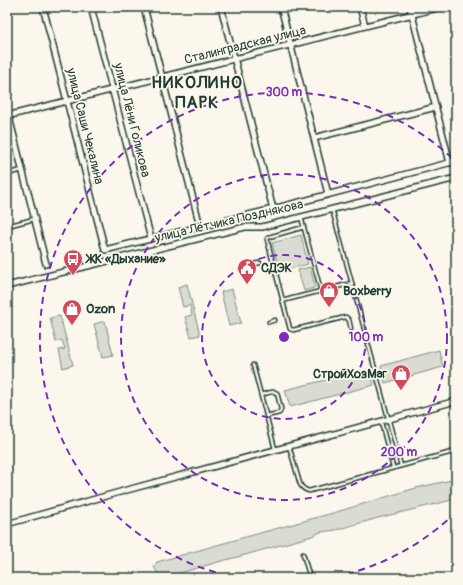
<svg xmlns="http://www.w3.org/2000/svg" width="463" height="585" font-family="Pangolin,sans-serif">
<rect width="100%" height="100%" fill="#fbf7ec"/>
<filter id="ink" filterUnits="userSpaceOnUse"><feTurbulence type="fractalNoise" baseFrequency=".025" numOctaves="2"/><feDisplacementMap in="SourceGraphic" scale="8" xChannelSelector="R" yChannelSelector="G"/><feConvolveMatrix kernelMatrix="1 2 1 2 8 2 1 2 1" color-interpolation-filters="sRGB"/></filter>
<g filter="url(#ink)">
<path fill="#dbdcd1" stroke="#7d8c82" d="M 301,235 L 308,264 L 280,272 L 272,243 Z
M 310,267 L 315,286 L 314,288 L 304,291 L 298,270 Z
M 187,284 L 200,335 L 191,337 L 185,317 L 192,315 L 190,305 L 183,307 L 178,287 Z
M 232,289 L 241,323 L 229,326 L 221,292 Z
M 60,316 L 73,365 L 63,368 L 59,350 L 65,349 L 62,340 L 56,342 L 50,318 Z
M 105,321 L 113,355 L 103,357 L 94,324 Z
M 439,350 L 443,367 L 385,383 L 381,366 Z
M 370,369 L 374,385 L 290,407 L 285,390 Z
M 456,479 L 456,498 L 448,501 L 378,518 L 336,530 L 320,532 L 312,536 L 245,555 L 218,562 L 180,573 L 160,577 L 154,567 L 157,562 L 242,538 L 333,513 L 416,488 Z"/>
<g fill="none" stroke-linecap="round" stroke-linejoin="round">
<g stroke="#1f3d34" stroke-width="5.5">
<path id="service" d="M 7,174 L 22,170
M 332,209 L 401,466
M 301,217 L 321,291
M 7,226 L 34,219
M 304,227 L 269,237 L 267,239 L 290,329 L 293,330 L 346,317 L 349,320 L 351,329
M 254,264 L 260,263
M 282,301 L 352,283
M 269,322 L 275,320
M 253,365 L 275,449
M 261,395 C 266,394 272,390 277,393 L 281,409 L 280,412 L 279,413 L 266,416
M 381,422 L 393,468
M 289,446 L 300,484 C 302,488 305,490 309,491 L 456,451
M 303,554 L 310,578"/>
</g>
<g stroke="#1f3d34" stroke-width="8">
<path id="minor" d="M 43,7 L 105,250 L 273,209 L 456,161
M 91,7 L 151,239
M 144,7 L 200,226
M 221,7 L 273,209
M 281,7 L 328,194
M 360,7 L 365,26
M 410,7 L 450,163
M 7,109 L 46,264
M 7,116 L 441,7
M 314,138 L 436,107
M 7,286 L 245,227 L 262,227 L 456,178
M 7,524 L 127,490 L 456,401"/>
</g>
<use href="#service" stroke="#fbf7ec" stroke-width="2.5"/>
<use href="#minor" stroke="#fbf7ec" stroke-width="5"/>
</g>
</g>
<g fill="none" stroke="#7b2cbf" stroke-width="2" stroke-dasharray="7 5">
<circle cx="284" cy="337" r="82"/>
<circle cx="284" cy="337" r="163"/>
<path d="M456 512A245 245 0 0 1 329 578M239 578A245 245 0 1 1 456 162"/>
</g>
<defs>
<g id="bus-pin" transform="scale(1)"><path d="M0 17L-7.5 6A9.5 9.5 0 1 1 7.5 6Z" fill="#d1495b" stroke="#fbf7ec"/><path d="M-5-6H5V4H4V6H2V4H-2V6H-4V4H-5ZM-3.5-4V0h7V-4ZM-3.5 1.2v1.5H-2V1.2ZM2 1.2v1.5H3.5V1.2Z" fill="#fff"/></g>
<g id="civic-pin" transform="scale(1)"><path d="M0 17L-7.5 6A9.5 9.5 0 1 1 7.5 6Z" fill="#d1495b" stroke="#fbf7ec"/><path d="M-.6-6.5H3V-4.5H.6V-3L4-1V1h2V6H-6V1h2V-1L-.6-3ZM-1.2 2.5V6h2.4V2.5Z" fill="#fff"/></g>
<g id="shop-pin" transform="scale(1)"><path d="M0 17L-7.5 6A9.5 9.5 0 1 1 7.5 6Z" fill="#d1495b" stroke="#fbf7ec"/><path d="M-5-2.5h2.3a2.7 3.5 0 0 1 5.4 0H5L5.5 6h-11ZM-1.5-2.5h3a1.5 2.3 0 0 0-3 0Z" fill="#fff"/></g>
</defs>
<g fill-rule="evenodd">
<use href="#bus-pin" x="73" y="259"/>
<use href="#civic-pin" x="247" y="268"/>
<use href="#shop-pin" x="329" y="291"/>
<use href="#shop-pin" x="72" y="309"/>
<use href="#shop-pin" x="401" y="374"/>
</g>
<g text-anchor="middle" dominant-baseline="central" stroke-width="3.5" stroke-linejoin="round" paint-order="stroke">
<g font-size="13" fill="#1f3d34" stroke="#fbf7ec">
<text transform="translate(245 45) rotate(-14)">Сталинградская улица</text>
<text transform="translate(132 120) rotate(76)">улица Лёни Голикова</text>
<text transform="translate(85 126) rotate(76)">улица Саши Чекалина</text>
<text transform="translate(229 221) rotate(-13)">улица Лётчика Позднякова</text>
</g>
<g font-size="13" font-weight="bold" fill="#1f3d34" stroke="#fbf7ec" text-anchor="start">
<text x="87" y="259">ЖК «Дыхание»</text>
<text x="261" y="268">СДЭК</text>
<text x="343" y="291">Boxberry</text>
<text x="86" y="309">Ozon</text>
<text x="387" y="374" text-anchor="end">СтройХозМаг</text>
</g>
<g font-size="17" font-weight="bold" letter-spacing="1" fill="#1f3d34" stroke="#fbf7ec">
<text x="197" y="82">НИКОЛИНО<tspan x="197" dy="20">ПАРК</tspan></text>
</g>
</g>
<circle cx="284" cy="337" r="6" fill="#7b2cbf" stroke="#fbf7ec" stroke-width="2"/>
<g font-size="12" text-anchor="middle" font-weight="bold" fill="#7b2cbf" stroke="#fbf7ec" stroke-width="3.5" stroke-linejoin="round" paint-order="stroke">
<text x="284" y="96">300 m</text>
<text x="366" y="341">100 m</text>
<text x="399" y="456">200 m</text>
</g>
<rect width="463" height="585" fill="none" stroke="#fbf7ec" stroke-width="24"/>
<rect x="12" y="12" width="439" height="561" fill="none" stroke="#1f3d34" stroke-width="1.5" filter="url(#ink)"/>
</svg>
